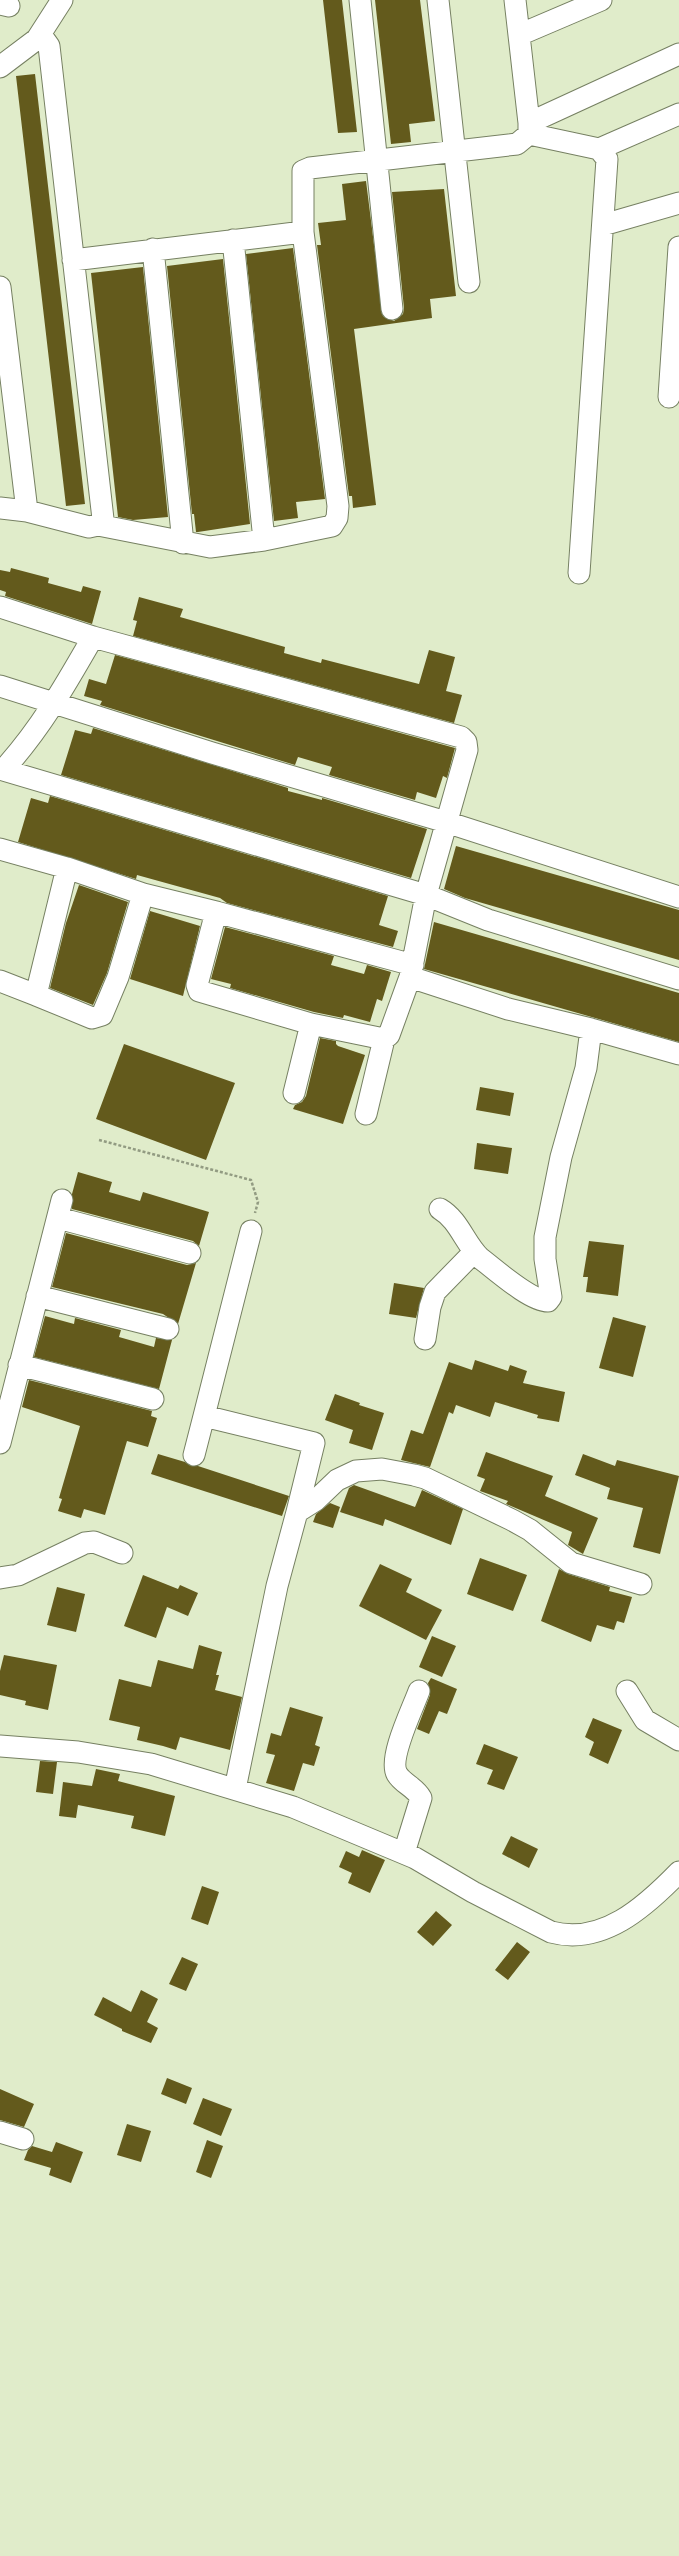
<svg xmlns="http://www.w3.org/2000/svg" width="679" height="2556" font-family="Ubuntu,sans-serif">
<rect width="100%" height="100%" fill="#e0ecca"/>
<path fill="#635a1c" d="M 323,0 L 342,0 L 357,132 L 338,133 Z
M 375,0 L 420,0 L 435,121 L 409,124 L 411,142 L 391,144 Z
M 35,74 L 85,504 L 66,506 L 16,76 Z
M 366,181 L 383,316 L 394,321 L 403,314 L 404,308 L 392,192 L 444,189 L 456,296 L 430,299 L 432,318 L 354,329 L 376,505 L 353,508 L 352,496 L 349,496 L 317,245 L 321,245 L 318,223 L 346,220 L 342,184 Z
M 293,248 L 325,499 L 296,502 L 298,518 L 274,521 L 246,254 Z
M 223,259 L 250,524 L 198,532 L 196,532 L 194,514 L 192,514 L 167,266 Z
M 143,267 L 168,517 L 133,520 L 118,517 L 91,273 Z
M 11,568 L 49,578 L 48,583 L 81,592 L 83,586 L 101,591 L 92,624 L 5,596 L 6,592 L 0,590 L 0,570 L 10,572 Z
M 139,597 L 183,609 L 180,617 L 285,647 L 284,653 L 321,663 L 322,659 L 419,684 L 429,650 L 455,657 L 446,691 L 462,695 L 454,723 L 133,636 L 137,621 L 133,620 Z
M 115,655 L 455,748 L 447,778 L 443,776 L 436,798 L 417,792 L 415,800 L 329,775 L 332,767 L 298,757 L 295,765 L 100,705 L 102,701 L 84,696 L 89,679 L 106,684 Z
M 93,728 L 288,788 L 288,791 L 322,800 L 322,798 L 427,829 L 411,878 L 61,775 L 75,730 L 91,734 Z
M 50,796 L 388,896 L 379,925 L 398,931 L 393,947 L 227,903 L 220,898 L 137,875 L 136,879 L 18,842 L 31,798 L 48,803 Z
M 456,846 L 679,910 L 679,960 L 465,898 L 444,889 Z
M 79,885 L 128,902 L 107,973 L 93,1005 L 50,988 L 66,923 Z
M 150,911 L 200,926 L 183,996 L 130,979 Z
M 434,922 L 679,993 L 679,1042 L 424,969 Z
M 225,927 L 334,956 L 331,965 L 364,974 L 367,965 L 391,972 L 382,1001 L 377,999 L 370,1022 L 344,1015 L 343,1018 L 314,1012 L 230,988 L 231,984 L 211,979 Z
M 320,1038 L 336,1041 L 336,1044 L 338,1046 L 365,1055 L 343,1124 L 293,1109 L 295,1105 L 302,1102 L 306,1096 Z
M 124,1044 L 235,1083 L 206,1160 L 96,1119 Z
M 480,1087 L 514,1093 L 510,1116 L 476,1110 Z
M 477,1143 L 512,1148 L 508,1174 L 474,1169 Z
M 78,1172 L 112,1182 L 109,1192 L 140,1201 L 143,1192 L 209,1212 L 199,1246 L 193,1241 L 72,1209 L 72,1194 Z
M 66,1233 L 187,1265 L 196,1263 L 178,1324 L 163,1314 L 52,1287 Z
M 589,1241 L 624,1245 L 618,1296 L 586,1292 L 588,1277 L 583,1277 Z
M 394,1283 L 424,1288 L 416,1318 L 389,1314 Z
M 45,1316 L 74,1324 L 75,1318 L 121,1330 L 119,1337 L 154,1347 L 156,1338 L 172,1340 L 159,1389 L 34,1357 Z
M 613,1317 L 646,1326 L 633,1377 L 599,1368 Z
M 475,1360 L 508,1371 L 510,1365 L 527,1371 L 523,1383 L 565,1392 L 559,1422 L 537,1418 L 538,1415 L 495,1402 L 490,1417 L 456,1405 L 453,1414 L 449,1412 L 430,1467 L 401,1460 L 411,1430 L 423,1434 L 449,1362 L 472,1370 Z
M 29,1380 L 152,1411 L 151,1416 L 157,1418 L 148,1447 L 127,1441 L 105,1515 L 84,1509 L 81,1518 L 58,1511 L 62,1499 L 59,1498 L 80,1426 L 22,1407 Z
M 335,1394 L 360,1403 L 359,1405 L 384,1413 L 372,1450 L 349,1443 L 353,1430 L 325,1420 Z
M 486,1452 L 553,1476 L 545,1496 L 598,1518 L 583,1554 L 568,1545 L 572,1532 L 506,1504 L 508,1501 L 480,1491 L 485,1479 L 477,1476 Z
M 158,1454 L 185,1462 L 191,1466 L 198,1466 L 289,1496 L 282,1516 L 151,1474 Z
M 583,1454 L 615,1466 L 617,1460 L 679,1476 L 660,1554 L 633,1547 L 643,1508 L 607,1499 L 610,1488 L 575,1475 Z
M 354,1485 L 415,1507 L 422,1490 L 463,1509 L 451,1545 L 385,1519 L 383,1526 L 340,1512 L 349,1488 Z
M 330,1503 L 340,1507 L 333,1528 L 313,1522 L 316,1514 Z
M 480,1558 L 527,1575 L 513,1611 L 467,1594 Z
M 380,1564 L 412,1579 L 406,1592 L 442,1610 L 426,1640 L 359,1606 Z
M 559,1569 L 568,1574 L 610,1587 L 609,1591 L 632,1597 L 624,1623 L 617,1621 L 614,1630 L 597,1625 L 591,1642 L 541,1621 Z
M 143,1575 L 178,1589 L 180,1585 L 198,1593 L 188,1616 L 167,1607 L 156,1638 L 124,1626 Z
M 57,1587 L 85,1594 L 76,1632 L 47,1625 Z
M 432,1636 L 456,1646 L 442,1677 L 419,1667 Z
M 199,1645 L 222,1652 L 216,1675 L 219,1675 L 215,1690 L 242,1697 L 230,1750 L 180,1737 L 176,1750 L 163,1746 L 137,1740 L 140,1727 L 109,1720 L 119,1679 L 151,1687 L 158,1660 L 193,1669 Z
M 4,1655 L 57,1665 L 48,1710 L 25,1705 L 26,1701 L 0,1695 L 0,1671 Z
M 431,1678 L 457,1689 L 447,1714 L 439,1711 L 429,1734 L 417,1729 L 430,1695 L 428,1683 Z
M 290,1707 L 323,1717 L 315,1745 L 320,1747 L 314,1766 L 303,1763 L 294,1791 L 266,1783 L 275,1755 L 266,1753 L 271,1733 L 281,1736 Z
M 593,1718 L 622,1730 L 608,1764 L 589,1755 L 594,1742 L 585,1737 Z
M 484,1744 L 518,1757 L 504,1790 L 487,1784 L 493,1770 L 476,1764 Z
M 40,1761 L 57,1762 L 53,1794 L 36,1792 Z
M 96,1769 L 120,1774 L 118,1781 L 175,1796 L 165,1836 L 131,1828 L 134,1816 L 78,1805 L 76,1818 L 59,1816 L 63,1782 L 92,1786 Z
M 511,1836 L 538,1849 L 529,1868 L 502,1854 Z
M 362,1850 L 385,1860 L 370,1893 L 348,1883 L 352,1873 L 339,1867 L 346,1851 L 359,1857 Z
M 202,1886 L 219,1892 L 208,1925 L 191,1919 Z
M 436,1911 L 452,1925 L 433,1946 L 417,1932 Z
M 517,1942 L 530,1952 L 508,1980 L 495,1970 Z
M 182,1957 L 198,1964 L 186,1991 L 169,1984 Z
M 141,1990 L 158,1999 L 147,2022 L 158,2028 L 151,2043 L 122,2031 L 122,2029 L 94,2015 L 103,1997 L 131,2012 Z
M 167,2078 L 192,2088 L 186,2104 L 161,2094 Z
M 0,2089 L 34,2104 L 24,2127 L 0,2120 Z
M 203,2098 L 232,2109 L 221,2136 L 193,2124 Z
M 127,2124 L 151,2131 L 141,2162 L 117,2155 Z
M 207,2140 L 223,2146 L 211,2178 L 196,2172 Z
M 56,2142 L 83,2152 L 71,2183 L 49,2175 L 51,2168 L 24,2160 L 28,2150 L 32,2146 L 52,2152 Z"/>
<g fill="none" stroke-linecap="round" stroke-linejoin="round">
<g stroke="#768062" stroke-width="23">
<path id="street" d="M 360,0 L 392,309
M 438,0 L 469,282
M 0,4 L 9,6
M 519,35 L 601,0
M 37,39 L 62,0
M 0,67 L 37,39 L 44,39 L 49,46 L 103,519 L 98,525 L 89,527 L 27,511 L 0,508
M 529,123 L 679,54
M 529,134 L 599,149 L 607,159 L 579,573
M 599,149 L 679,114
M 603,225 L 679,203
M 233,240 L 264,540
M 153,249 L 183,543
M 73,260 L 303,232
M 0,287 L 27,511
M 669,397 L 679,247
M 98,525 L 210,547 L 264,540 L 332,526 L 337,518 L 338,506 L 303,232 L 303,171 L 310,168 L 517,144 L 529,134 L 529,123 L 515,0
M 0,607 L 93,637 L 461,737 L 466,742 L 467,750 L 426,895 L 410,977 L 389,1035 L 384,1039 L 311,1024 L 199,991 L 197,985 L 216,912 L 143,894 L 67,868 L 0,849
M 0,686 L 212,753 L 446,822 L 679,897
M 0,769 L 3,770 C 40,730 66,684 93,637
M 3,770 L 426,895 L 488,920 L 679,979
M 216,912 L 413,965
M 410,977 L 508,1009 L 591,1029 L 679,1054
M 0,981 L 36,995 L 67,868
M 36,995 L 92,1018 L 102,1015 L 118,977 L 143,894
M 294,1093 L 311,1024
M 366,1114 L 384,1039
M 440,1209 C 459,1220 465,1244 480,1258 C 496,1270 530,1301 548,1301 L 551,1297 L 545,1259 L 545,1237 L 561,1157 L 586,1068 L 591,1029
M 58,1218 L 190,1253
M 251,1231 L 204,1416 L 314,1443 L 297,1512
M 37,1296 L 168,1329
M 425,1339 L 430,1307 L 435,1292 L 474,1252
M 19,1365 L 153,1399
M 0,1443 L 62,1200
M 194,1455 L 204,1416
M 0,1578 L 18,1575 L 85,1543 L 94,1542 L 122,1553
M 627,1691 L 645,1720 L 679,1740
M 0,1746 L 78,1752 L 151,1764 L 293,1807 L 415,1858 L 473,1892 L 551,1932 C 602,1946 645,1907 679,1872
M 235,1789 L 277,1586 L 297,1512 L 316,1500 L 337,1480 L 356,1471 L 382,1469 L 414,1475 L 425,1478 L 512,1520 L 530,1530 L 571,1563 L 641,1584
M 404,1853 L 421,1798 C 415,1787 403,1784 397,1774 C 388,1758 413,1708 419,1691
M 0,2132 L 23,2139"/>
</g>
<path stroke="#929b82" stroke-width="2.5" stroke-dasharray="3 2" stroke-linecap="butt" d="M 99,1140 L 251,1180 L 258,1202 L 255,1213"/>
<use href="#street" stroke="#fff" stroke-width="21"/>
</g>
</svg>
